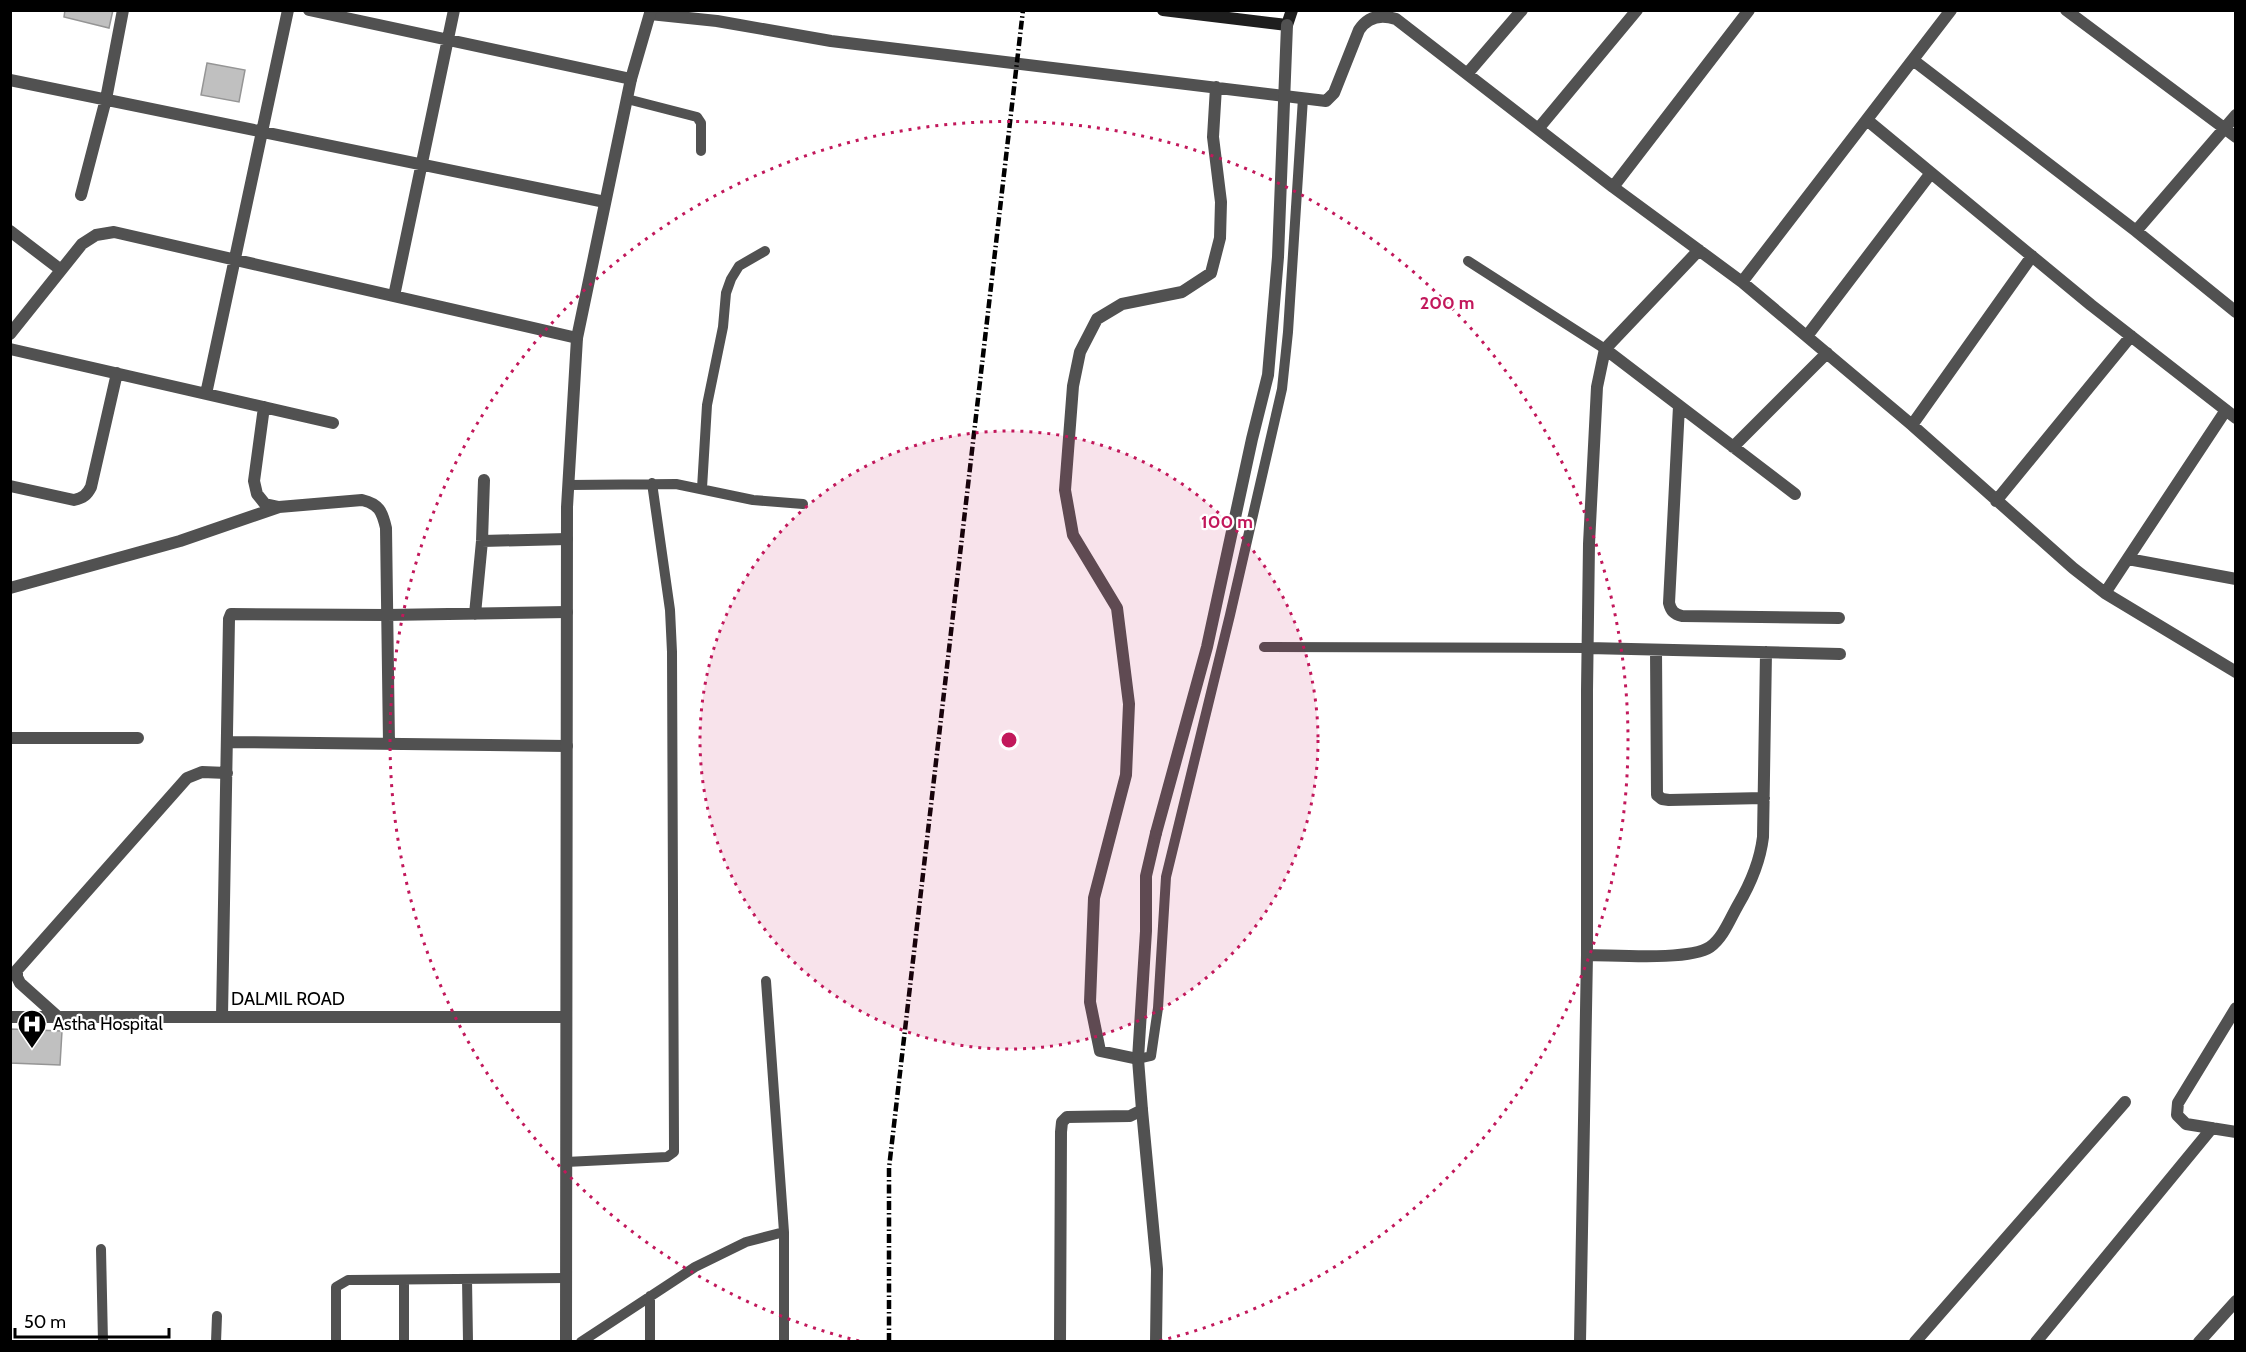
<svg xmlns="http://www.w3.org/2000/svg" width="2246" height="1352" font-family="Cabin,sans-serif">
<rect width="100%" height="100%" fill="#fff"/>
<path fill="#c0c0c0" stroke="#959595" stroke-width="1.5" d="M 65,10 L 113,10 L 109,28 L 64,17 Z
M 207,63 L 245,70 L 239,102 L 201,95 Z
M 10,1029 L 62,1031 L 60,1065 L 10,1063 Z"/>
<g fill="none" stroke-linecap="round" stroke-linejoin="round">
<path stroke="#515151" stroke-width="10" d="M 627,99 L 697,117 L 701,123 L 701,151
M 1468,261 L 1605,349
M 569,485 L 676,484 L 753,500 L 803,504
M 702,488 L 707,405 L 723,327 L 726,293 L 731,279 L 739,266 L 765,251
M 1264,647 L 1588,648
M 766,981 L 784,1232 L 784,1342
M 1138,1059 L 1151,1056 L 1158,1008 L 1166,877 L 1230,615 L 1282,389 L 1288,332 L 1303,98
M 566,1162 L 667,1157 L 674,1152 L 674,1147 L 672,652 L 670,610 L 652,483
M 101,1249 L 103,1342
M 467,1279 L 468,1342
M 404,1280 L 404,1342
M 216,1342 L 217,1316
M 336,1342 L 336,1287 L 348,1280 L 566,1278
M 581,1342 L 695,1267 L 746,1242 L 784,1232
M 650,1342 L 650,1296"/>
<path stroke="#515151" stroke-width="12" d="M 309,10 L 631,79
M 2066,10 L 2236,137
M 650,14 L 717,21 L 831,41 L 1326,101 L 1334,93 L 1359,30 C 1368,16 1381,14 1396,19 L 1613,187 L 1742,282 L 1912,425 L 2073,568 L 2105,593 L 2236,672
M 1913,60 L 2136,231 L 2236,312
M 1467,74 L 1522,10
M 10,80 L 605,202
M 1867,120 L 2091,305 L 2236,418
M 1538,129 L 1637,10
M 1613,187 L 1749,10
M 81,195 L 106,99 L 123,10
M 10,231 L 61,270
M 2136,231 L 2236,115
M 1742,282 L 1951,10
M 394,296 L 454,10
M 10,334 L 82,244 L 96,235 L 114,232 L 577,338
M 1807,336 L 1931,173
M 10,349 L 333,423
M 1605,349 L 1795,494
M 206,394 L 288,10
M 1679,406 L 1669,603 C 1671,611 1674,614 1682,616 L 1839,618
M 264,407 L 254,481 L 257,494 L 265,504 L 279,507 L 362,500 C 379,504 382,511 386,528 L 389,744
M 1912,425 L 2032,256
M 1733,447 L 1827,353
M 10,486 L 74,500 C 83,498 87,495 91,487 L 117,373
M 1996,501 L 2131,336
M 482,541 L 567,539
M 2128,559 L 2236,579
M 10,588 L 180,541 L 279,507
M 2105,593 L 2226,410
M 475,614 L 482,541 L 484,480
M 1588,648 L 1840,654
M 1656,650 L 1657,795 L 1662,799 L 1669,800 L 1764,798
M 10,738 L 138,738
M 228,742 L 567,746
M 1587,955 C 1615,955 1689,961 1710,947 C 1723,938 1730,919 1738,905 C 1751,883 1760,862 1763,837 L 1766,652
M 2236,1008 L 2178,1103 L 2177,1115 L 2186,1124 L 2236,1132
M 58,1017 L 20,983 L 17,977 L 17,970 L 187,778 L 202,772 L 227,773
M 222,1017 L 229,619 L 231,614 L 387,615 L 567,612
M 1138,1059 L 1100,1051 L 1090,1002 L 1094,898 L 1126,775 L 1129,704 L 1117,608 L 1073,535 L 1065,490 L 1073,386 L 1080,352 L 1097,319 L 1122,304 L 1182,292 L 1211,273 L 1220,238 L 1221,202 L 1213,137 L 1216,87
M 1142,1110 L 1157,1269 L 1156,1342
M 1580,1342 L 1587,955 L 1587,690 L 1589,544 L 1597,387 L 1605,349 L 1699,250
M 1915,1342 L 2125,1102
M 2036,1342 L 2212,1128
M 2199,1342 L 2236,1301"/>
<path stroke="#515151" stroke-width="12" d="M 10,1017 L 566,1017
M 566,1342 L 567,507 L 577,338 L 631,79 L 651,10
M 1060,1342 L 1061,1132 L 1062,1122 L 1067,1117 L 1130,1116 L 1142,1110 L 1138,1059 L 1146,931 L 1146,876 L 1156,833"/>
<path stroke="#1e1e1e" stroke-width="12" d="M 1163,10 L 1287,25 L 1292,10"/>
<path stroke="#000" stroke-width="4.5" stroke-dasharray="9 3 1.5 3" stroke-linecap="butt" d="M 889,1342 L 889,1168 L 1023,10"/>
<path stroke="#515151" stroke-width="12" d="M 1156,833 L 1207,647 L 1252,439 L 1268,375 L 1278,257 L 1287,25"/>
</g>
<circle cx="1009" cy="740" r="309" fill="#c2185b" fill-opacity=".12"/>
<g fill="none" stroke="#c2185b" stroke-width="3" stroke-dasharray="3 6">
<circle cx="1009" cy="740" r="309"/>
<path d="M859 1341A619 619 0 1 1 1159 1341"/>
</g>
<defs>
<g id="hospital-pin" transform="scale(1.5)"><path d="M0 17L-7.5 6A9.5 9.5 0 1 1 7.5 6Z" fill="#000" stroke="#fff"/><path d="M-5-5h3v3.5h4V-5h3V5h-3V1.5h-4V5h-3Z" fill="#fff"/></g>
</defs>
<g fill-rule="evenodd">
<use href="#hospital-pin" x="32" y="1024"/>
</g>
<g text-anchor="middle" dominant-baseline="central" stroke-width="4.5" stroke-linejoin="round" paint-order="stroke">
<g font-size="18" fill="#000" stroke="#fff">
<text x="288" y="999">DALMIL ROAD</text>
</g>
<g font-size="18" fill="#000" stroke="#fff" text-anchor="start">
<text x="53" y="1024">Astha Hospital</text>
</g>
</g>
<circle cx="1009" cy="740" r="9" fill="#c2185b" stroke="#fff" stroke-width="3"/>
<g font-size="18" text-anchor="middle" font-weight="bold" fill="#c2185b" stroke="#fff" stroke-width="4.5" stroke-linejoin="round" paint-order="stroke">
<text x="1447" y="309">200 m</text>
<text x="1227" y="528">100 m</text>
</g>
<rect width="2246" height="1352" fill="none" stroke="#000000" stroke-width="24"/>
<path d="M15 1328v9h154v-9" fill="none" stroke="#000000" stroke-width="3"/>
<text x="24" y="1328" font-size="18" fill="#000000" stroke="#ffffff" stroke-width="4.5" paint-order="stroke">50 m</text>
</svg>
